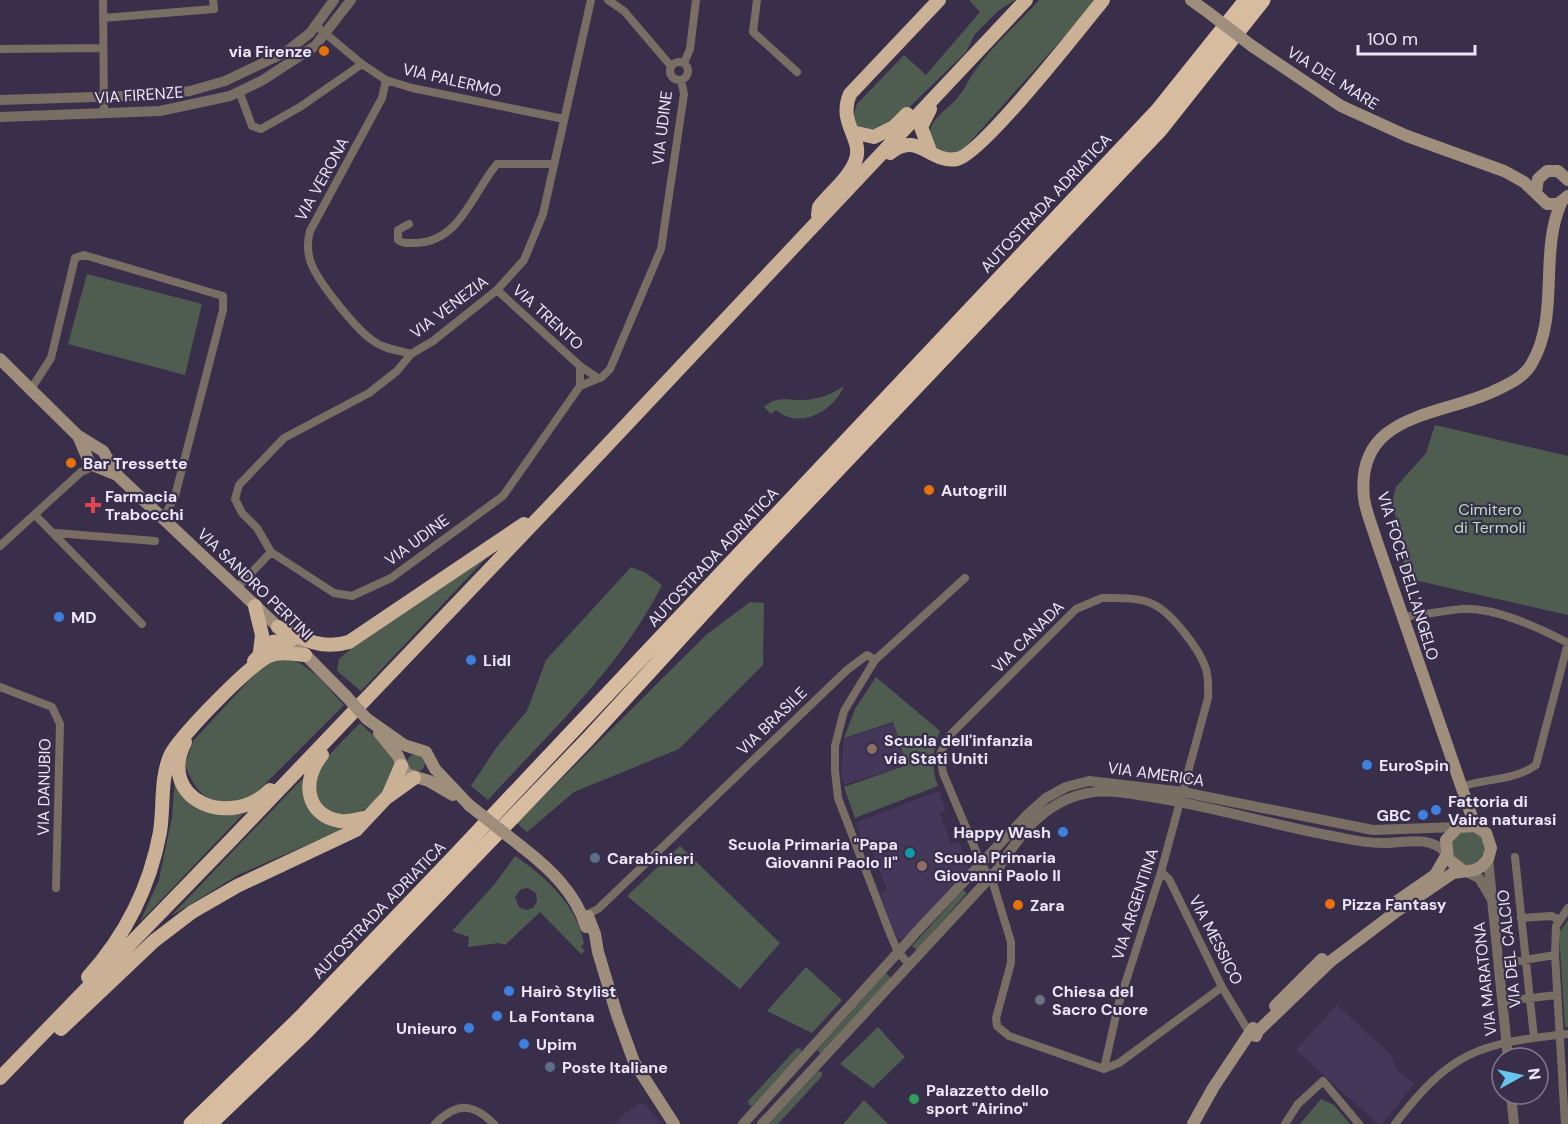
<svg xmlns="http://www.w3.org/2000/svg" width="1568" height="1124" font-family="'DM Sans',sans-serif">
<rect width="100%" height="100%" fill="#392f4a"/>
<path fill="#443759" d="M 893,723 L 906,765 L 844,785 L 841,772 L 844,739 Z
M 939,791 L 946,811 L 940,814 L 951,844 L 959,842 L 969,869 L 907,936 L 900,939 L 896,937 L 880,893 L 887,890 L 870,847 L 865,849 L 855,823 Z
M 1337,1005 L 1390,1054 L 1398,1071 L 1414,1084 L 1382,1124 L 1378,1124 L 1296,1050 Z
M 643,1102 L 662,1124 L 613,1124 L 627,1112 Z"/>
<path fill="#4f5d50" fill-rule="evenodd" d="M 969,0 L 1015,0 L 998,11 L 975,34 L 966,52 L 889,127 L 880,133 L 857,128 L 852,120 L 857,104 L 904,55 L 926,75 L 980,12 Z
M 1039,0 L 1097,0 L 961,152 C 946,156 927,151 930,131 C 933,116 951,107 959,96 C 965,89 968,80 974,72 C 992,46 1018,24 1039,0 Z
M 87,274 L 202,304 L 185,375 L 68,344 Z
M 844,386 C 833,412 799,430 776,410 L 771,414 L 764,407 C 778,395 789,401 805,400 C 819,399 832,394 844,386 Z
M 1435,425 L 1568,456 L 1568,615 L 1401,577 L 1405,551 L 1392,503 L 1396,487 L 1426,453 Z
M 489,555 L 361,691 L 337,671 L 339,659 L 353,647 Z
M 631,567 L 646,573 L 662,585 C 621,667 549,733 488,800 L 471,786 L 496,748 L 527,711 L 546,660 Z
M 750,602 L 764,603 L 763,665 L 679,749 L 574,792 L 527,832 L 517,823 L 706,635 Z
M 286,658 C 311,664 327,687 344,705 L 253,796 C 218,811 198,801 185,765 L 193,741 L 264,664 Z
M 876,677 L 940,731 C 933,751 930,765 938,786 L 855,818 L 844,787 L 907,765 L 893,722 L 844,738 L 855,709 Z
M 360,723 L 390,751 L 397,768 C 381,798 373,813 337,817 C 331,812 322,808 318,802 C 299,776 344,741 360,723 Z
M407 763a9 9 0 1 1 18 0a9 9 0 1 1-18 0Z
M 176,765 L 182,790 L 217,814 L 245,812 L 140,922 L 159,880 L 172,817 Z
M 302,779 L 305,798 L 348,827 L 238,875 L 171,916 Z
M1451 848a17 17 0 1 1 34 0a17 17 0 1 1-34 0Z
M 680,846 L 780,943 L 740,989 L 627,896 Z
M 515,856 C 546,877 577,905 584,944 L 581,946 L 585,951 L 581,954 L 540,912 L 505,945 L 499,943 L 468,947 L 469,937 L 452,931 L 494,885 ZM 528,888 L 536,893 L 537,901 L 533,908 L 526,910 L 519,907 L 515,897 L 521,889 Z
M 963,890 L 967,893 L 917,950 L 912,946 Z
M 1568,920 L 1568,1027 L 1565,1027 L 1559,932 Z
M 806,967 L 842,1000 L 812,1033 L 767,1011 Z
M 886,973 L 891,978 L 821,1054 L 817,1050 Z
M 878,1027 L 905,1057 L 873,1088 L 840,1064 Z
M 797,1048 L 801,1049 L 801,1053 L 752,1106 L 749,1105 L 748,1101 Z
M 818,1071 L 822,1072 L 822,1076 L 778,1124 L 769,1124 Z
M 1321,1099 L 1334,1105 L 1350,1124 L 1300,1124 Z
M 864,1100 L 888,1124 L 843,1124 Z"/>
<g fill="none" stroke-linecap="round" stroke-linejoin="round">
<path stroke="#796e63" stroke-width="8" d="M 103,0 L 104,113
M 608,0 L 624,11 L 671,66
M 757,0 L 753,32 L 797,72
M 103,18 L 214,9 L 213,0
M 315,25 L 362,64 L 386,80 L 412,88 L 564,119
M 0,49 L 103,48
M670 71a9 9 0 1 1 18 0a9 9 0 1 1-18 0Z
M 684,63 L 690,49 L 696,0
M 386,80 L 382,98 L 310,231 C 307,242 307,252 311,263 C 318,282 356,329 372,340 C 383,349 398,350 411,354
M 239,91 L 252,126 L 261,129 L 300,107 L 362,64
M 409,224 L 398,230 L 398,240 C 403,244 409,243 416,243 C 460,242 473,192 497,164 L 554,164
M 497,290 L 580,366 L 598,378
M 580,366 L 580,386 L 503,496 L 391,578 L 352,596 L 334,593 L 271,552 L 257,528 L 242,513 L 235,499 L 239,485 L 284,438 L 369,393 L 397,371 L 411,354 L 433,341 L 497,290 L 524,260 L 543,214 L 591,0
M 580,386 L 602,377 L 610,369 L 661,249 L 684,94 L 681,80
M 31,389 L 51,358 L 75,258 L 84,255 L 223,296 L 223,310 L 175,496 L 163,519
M 35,515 L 142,624
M 56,533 L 155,541
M 0,546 L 81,472 L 94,466
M 236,589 L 271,552
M 1102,598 C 1119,598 1138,597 1153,604 C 1172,613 1200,650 1206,669 C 1209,679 1208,688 1208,698 L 1161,872 L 1118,1006 L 1104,1069 L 1009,1036 L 997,1026 L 996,1018 L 1011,963 L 1011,942 L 993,883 L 981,863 L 943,773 L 940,754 L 950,735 L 1076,609 Z
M 1402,617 C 1422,615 1442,611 1462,609 C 1494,607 1540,628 1568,643 L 1536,765 C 1514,781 1486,778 1461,787
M 875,660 L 844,711 L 835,746 L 835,771 L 838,798 L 891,936 L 898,952 L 910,965
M 875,660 L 965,578
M 0,687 L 52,707 L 60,724 L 56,888
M 1515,857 L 1534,1038
M 1161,872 L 1169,879 L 1222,987 L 1249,1032
M 588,914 L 598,909 L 847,670 L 867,655 L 875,660
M 1521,918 L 1551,916 L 1560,920
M 1499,964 L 1555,955
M 1503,1001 L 1557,995
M 1104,1069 L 1119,1063 L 1222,987
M 435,1124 C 457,1102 473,1103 494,1124
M 1285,1124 L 1298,1104 L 1323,1081 L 1359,1124
M 1395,1124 C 1451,1051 1479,1043 1568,1034
M 1565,1124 L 1555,955 L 1556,926 L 1568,908"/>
<path stroke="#796e63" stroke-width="10" d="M 0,100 L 157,95 L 190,91 L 225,81 L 286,52 L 310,33 L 334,0
M 0,117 L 160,111 L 230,96 L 263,80 L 315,46 L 351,0
M 1488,859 L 1508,1058
M 1462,870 L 1479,878 L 1491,898
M 1511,1094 L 1514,1124
M 743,1124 L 920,928 L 1028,814 L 1046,798 L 1066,787 L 1089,781 L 1183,792 L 1373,830 L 1458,827
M 762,1124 L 997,870 C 1020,835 1044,801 1088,793 C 1109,789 1130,794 1151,797 C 1216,807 1279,827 1343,838 C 1356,841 1371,843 1384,843 C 1406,843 1428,835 1445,852"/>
<path stroke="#9f8e7b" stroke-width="12" d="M 1191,0 L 1209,13
M 1252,46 L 1341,106 L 1407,136 L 1504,171 L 1524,182 L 1547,204 L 1558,204 L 1568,196
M 1536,193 L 1538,179 L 1547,171 L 1558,171 L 1568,180
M 0,359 L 77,435 L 103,451 L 118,476 L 278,627 L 346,696
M 79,438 L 90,464 L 117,475
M 367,719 L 404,745 L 426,752 L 435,769 L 469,805
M 379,733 L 398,756 L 406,774 L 429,781 L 453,795
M 1475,826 L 1377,542 C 1373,528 1366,513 1364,498 C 1355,414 1436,417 1492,392 C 1507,385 1524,378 1532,363 C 1560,315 1539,253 1561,203
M 522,847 C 549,868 576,893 586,927
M 1393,904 L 1435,875 L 1446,856
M 588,916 L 595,934 L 598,952 L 617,1015 L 634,1062 L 674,1124
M 1275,1006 L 1322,959
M 1249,1034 L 1256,1036 L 1258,1031 L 1331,961 L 1397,911 L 1453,873 L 1475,870 L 1482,866 L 1488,859 L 1491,848 L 1486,833 L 1475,826 L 1458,827 L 1446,840 L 1448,859 L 1462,870
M 1193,1124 L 1213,1088 L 1253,1028"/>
<path stroke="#cab196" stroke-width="14" d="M 852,132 L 874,137 L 894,127 L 907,114
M 930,151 L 921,127 L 930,109
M 890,153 C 918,130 930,164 957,159 C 981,155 1082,26 1103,0
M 818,215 L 819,207 C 831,192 848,179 855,162 C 865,139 837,124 850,94 L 939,0
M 255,606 L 262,635 L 260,652
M 278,627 C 302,639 322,650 349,642 L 524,524
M 254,661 L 272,642 L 291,640
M 185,742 C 156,800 230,830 270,790
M 322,755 C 302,778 304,815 340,821 C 349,822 359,819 368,817
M 389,794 L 401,766
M 88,977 C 125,936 150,886 160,832 C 164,807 160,780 170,756 C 178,738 251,663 269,656 C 280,651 293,654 305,655
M 61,1029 L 154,941 L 192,912 L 237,886 L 356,830 L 386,798 L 414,778
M 0,1078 L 233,838 L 548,508 L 1026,0"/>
<path stroke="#d7bc9f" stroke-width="15" d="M 191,1124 L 301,1017 L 453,858 L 1158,110 L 1246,0
M 210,1124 L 307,1031 L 588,739 L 738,575 L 1160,130 L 1263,0"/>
<path stroke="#9f8e7b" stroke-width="12" d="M 1209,13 L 1252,46
M 346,696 L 367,719
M 469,805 L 522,847"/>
</g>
<g fill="#e8710a" stroke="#392f4a" stroke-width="2">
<circle cx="324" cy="51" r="6"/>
<circle cx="71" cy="463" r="6"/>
<circle cx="929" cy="490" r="6"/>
<circle cx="1330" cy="904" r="6"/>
<circle cx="1018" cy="905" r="6"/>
</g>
<path fill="#e0444e" stroke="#392f4a" stroke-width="2" d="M90 496h6v6h6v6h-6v6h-6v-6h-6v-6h6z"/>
<g fill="#3f7fe0" stroke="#392f4a" stroke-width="2">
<circle cx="59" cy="617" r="6"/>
<circle cx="471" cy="660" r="6"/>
<circle cx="1367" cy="765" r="6"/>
<circle cx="1436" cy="810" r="6"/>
<circle cx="1423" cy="815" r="6"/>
<circle cx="1063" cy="832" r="6"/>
<circle cx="509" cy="991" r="6"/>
<circle cx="497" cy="1016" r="6"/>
<circle cx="469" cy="1028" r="6"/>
<circle cx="524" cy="1044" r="6"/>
</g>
<g fill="#8d6e63" stroke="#392f4a" stroke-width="2">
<circle cx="872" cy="749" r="6"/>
<circle cx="922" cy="866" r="6"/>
</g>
<circle fill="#0f9aa8" stroke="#392f4a" stroke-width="2" cx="910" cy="853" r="6"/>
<g fill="#5c6f8a" stroke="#392f4a" stroke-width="2">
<circle cx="595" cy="858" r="6"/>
<circle cx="550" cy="1067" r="6"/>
</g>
<circle fill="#6b7280" stroke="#392f4a" stroke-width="2" cx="1040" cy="1000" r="6"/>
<circle fill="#2e9e5b" stroke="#392f4a" stroke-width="2" cx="914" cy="1099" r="6"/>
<g text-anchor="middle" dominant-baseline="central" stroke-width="4.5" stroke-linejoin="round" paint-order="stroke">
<g font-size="16" font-weight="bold" fill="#ece6f8" stroke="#392f4a" text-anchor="start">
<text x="312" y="51" text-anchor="end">via Firenze</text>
<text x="83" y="463">Bar Tressette</text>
<text x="941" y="490">Autogrill</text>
<text x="105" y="496">Farmacia<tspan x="105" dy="18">Trabocchi</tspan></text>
<text x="71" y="617">MD</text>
<text x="483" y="660">Lidl</text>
<text x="884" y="740">Scuola dell'infanzia<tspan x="884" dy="18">via Stati Uniti</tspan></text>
<text x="1379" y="765">EuroSpin</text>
<text x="1448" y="801">Fattoria di<tspan x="1448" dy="18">Vaira naturasi</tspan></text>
<text x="1411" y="815" text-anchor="end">GBC</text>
<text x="1051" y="832" text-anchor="end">Happy Wash</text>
<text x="898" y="844" text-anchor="end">Scuola Primaria "Papa<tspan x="898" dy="18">Giovanni Paolo II"</tspan></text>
<text x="934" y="857">Scuola Primaria<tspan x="934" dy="18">Giovanni Paolo II</tspan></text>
<text x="607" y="858">Carabinieri</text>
<text x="1342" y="904">Pizza Fantasy</text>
<text x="1030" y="905">Zara</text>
<text x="521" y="991">Hairò Stylist</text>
<text x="1052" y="991">Chiesa del<tspan x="1052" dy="18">Sacro Cuore</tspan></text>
<text x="509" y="1016">La Fontana</text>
<text x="457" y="1028" text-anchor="end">Unieuro</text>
<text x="536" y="1044">Upim</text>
<text x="562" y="1067">Poste Italiane</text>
<text x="926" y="1090">Palazzetto dello<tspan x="926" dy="18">sport "Airino"</tspan></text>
</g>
<g font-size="16" fill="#ece6f8" stroke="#392f4a">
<text transform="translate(1333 78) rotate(32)">VIA DEL MARE</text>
<text transform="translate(452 80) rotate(13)">VIA PALERMO</text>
<text transform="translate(139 95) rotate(-4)">VIA FIRENZE</text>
<text transform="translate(662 128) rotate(-83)">VIA UDINE</text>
<text transform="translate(322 179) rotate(-61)">VIA VERONA</text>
<text transform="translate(1046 203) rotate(-47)">AUTOSTRADA ADRIATICA</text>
<text transform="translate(449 307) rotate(-37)">VIA VENEZIA</text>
<text transform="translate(548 317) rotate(42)">VIA TRENTO</text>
<text transform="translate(417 540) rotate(-36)">VIA UDINE</text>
<text transform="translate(713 557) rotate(-47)">AUTOSTRADA ADRIATICA</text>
<text transform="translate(1408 576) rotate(73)">VIA FOCE DELL'ANGELO</text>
<text transform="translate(255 584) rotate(44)">VIA SANDRO PERTINI</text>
<text transform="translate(1028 637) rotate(-45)">VIA CANADA</text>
<text transform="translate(772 721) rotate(-44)">VIA BRASILE</text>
<text transform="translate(1156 774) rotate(8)">VIA AMERICA</text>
<text transform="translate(44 787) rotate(-89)">VIA DANUBIO</text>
<text transform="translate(1135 904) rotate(-72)">VIA ARGENTINA</text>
<text transform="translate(379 910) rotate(-46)">AUTOSTRADA ADRIATICA</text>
<text transform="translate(1216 940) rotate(63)">VIA MESSICO</text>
<text transform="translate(1509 949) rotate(-96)">VIA DEL CALCIO</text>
<text transform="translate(1485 979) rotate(-96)">VIA MARATONA</text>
</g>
<g font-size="16" fill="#b4dfb7" stroke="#392f4a">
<text x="1490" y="509">Cimitero<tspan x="1490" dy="18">di Termoli</tspan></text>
</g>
</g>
<g transform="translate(1520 1076) rotate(82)"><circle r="28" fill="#392f4a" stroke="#817890" stroke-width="1.5"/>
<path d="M0-4.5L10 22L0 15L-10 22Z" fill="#65c5ee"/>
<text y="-9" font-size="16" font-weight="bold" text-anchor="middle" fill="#ece6f8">N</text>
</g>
<path d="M1358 45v9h117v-9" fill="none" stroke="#ece6f8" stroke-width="3"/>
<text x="1367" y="45" font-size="18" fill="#ece6f8" stroke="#392f4a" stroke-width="4.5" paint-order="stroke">100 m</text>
</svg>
